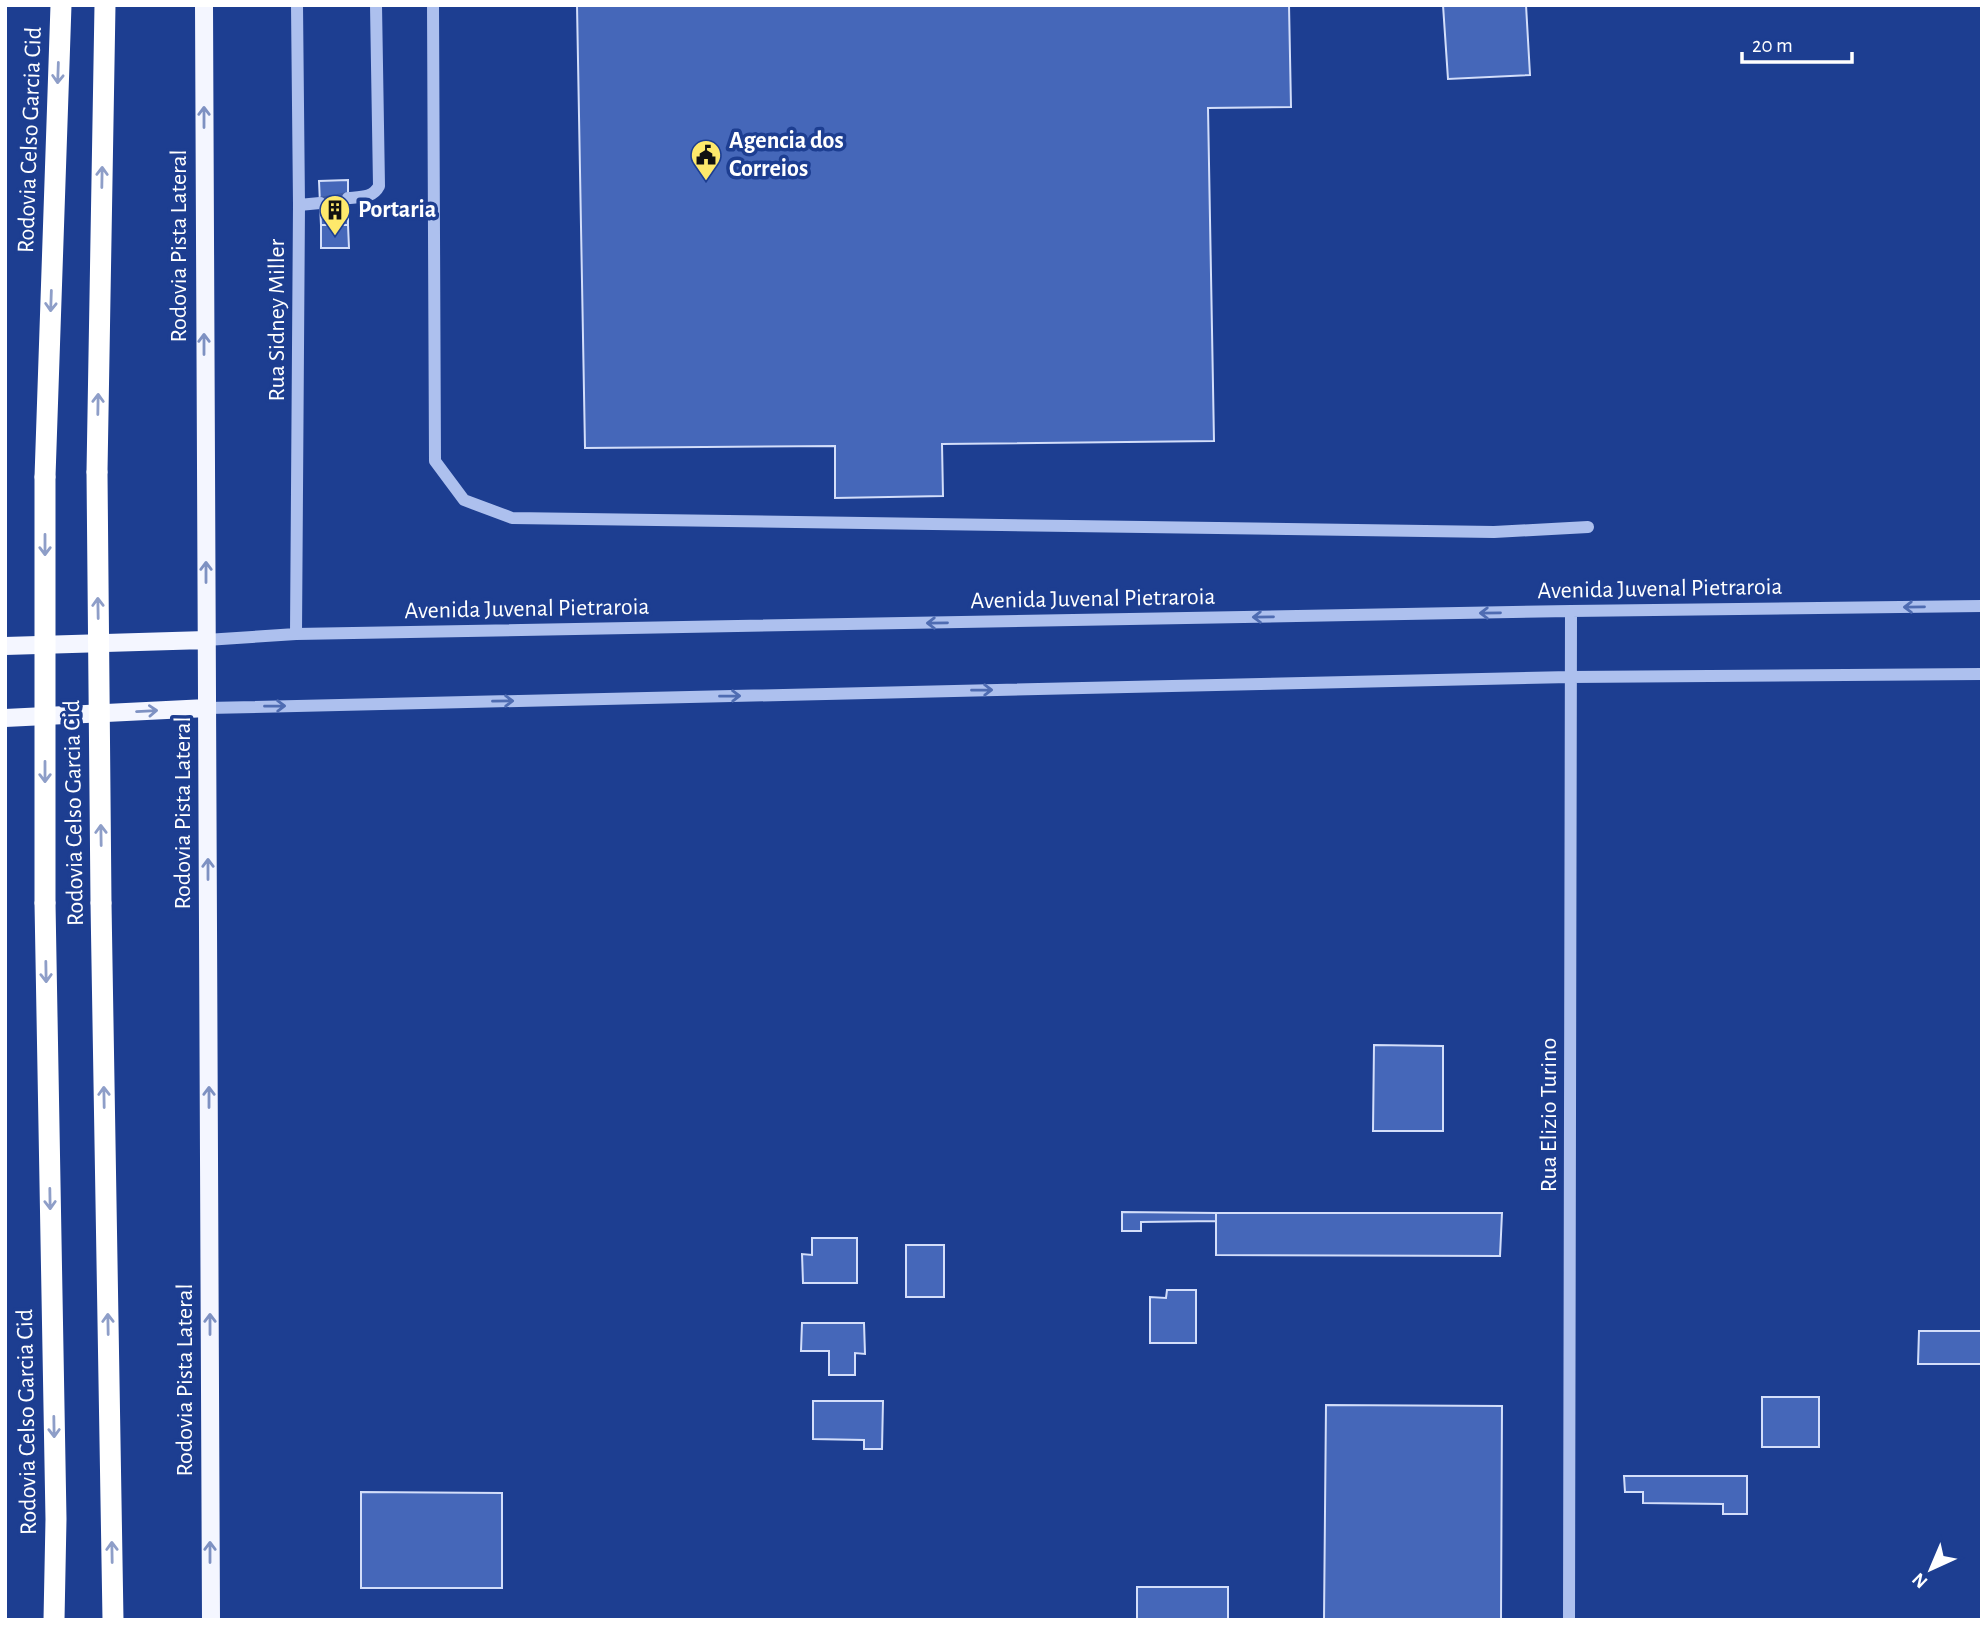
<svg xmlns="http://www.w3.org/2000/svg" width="1987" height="1625" font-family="'Alegreya Sans',sans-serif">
<rect width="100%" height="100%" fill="#1d3e91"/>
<path fill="#4567b9" stroke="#d3defa" stroke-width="2" d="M 577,5 L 1289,5 L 1291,107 L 1208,108 L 1214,441 L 942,444 L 943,496 L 835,498 L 835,446 L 585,448 Z
M 1443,5 L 1526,5 L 1530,75 L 1448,79 Z
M 348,180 L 348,225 L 321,225 L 319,181 Z
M 321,225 L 348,225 L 349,248 L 321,248 Z
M 1374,1045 L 1443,1046 L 1443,1131 L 1373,1131 Z
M 1122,1212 L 1216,1213 L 1216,1221 L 1141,1222 L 1141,1231 L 1122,1231 Z
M 1216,1213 L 1502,1213 L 1500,1256 L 1216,1255 Z
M 812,1238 L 857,1238 L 857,1283 L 803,1283 L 802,1254 L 812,1255 Z
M 906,1245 L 944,1245 L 944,1297 L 906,1297 Z
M 1167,1290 L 1196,1290 L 1196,1343 L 1150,1343 L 1150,1297 L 1166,1298 Z
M 802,1323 L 864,1323 L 865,1354 L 855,1353 L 855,1375 L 829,1375 L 829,1351 L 801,1351 Z
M 1919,1331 L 1982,1331 L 1982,1364 L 1918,1364 Z
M 1762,1397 L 1819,1397 L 1819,1447 L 1762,1447 Z
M 813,1401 L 883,1401 L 882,1449 L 864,1449 L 864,1440 L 813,1439 Z
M 1326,1405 L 1502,1406 L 1501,1620 L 1324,1620 Z
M 1624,1476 L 1747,1476 L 1747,1514 L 1723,1514 L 1723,1504 L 1643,1503 L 1643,1492 L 1625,1492 Z
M 361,1492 L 502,1493 L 502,1588 L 361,1588 Z
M 1137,1587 L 1228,1587 L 1228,1620 L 1137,1620 Z"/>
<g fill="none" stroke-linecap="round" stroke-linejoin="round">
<path stroke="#3f5ba2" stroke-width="12" stroke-dasharray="12 6" stroke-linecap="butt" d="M 320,203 L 348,198"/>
<path stroke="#adc0ee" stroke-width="12" d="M 433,5 L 435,461 L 464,500 L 512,518 L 1494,532 L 1588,527
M 348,198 C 361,197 373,198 379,186 L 376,5
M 299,205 L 320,203
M 296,634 L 299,205 L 297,5
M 206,640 L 296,634 L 1571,611 L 1982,606
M 207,708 L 1570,677 L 1982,674
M 1569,1620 L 1571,611"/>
<path stroke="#f4f6ff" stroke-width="18" d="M 204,5 L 211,1620
M 5,646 L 206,640
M 5,718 L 207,708"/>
<path stroke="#fff" stroke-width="21" d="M 97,472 L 105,5
M 45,477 L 61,5
M 45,903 L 56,1519 L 54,1620
M 101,903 L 113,1620"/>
<path stroke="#fff" stroke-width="21" d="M 97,472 L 101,903
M 45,477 L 45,903"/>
</g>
<defs><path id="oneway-shaft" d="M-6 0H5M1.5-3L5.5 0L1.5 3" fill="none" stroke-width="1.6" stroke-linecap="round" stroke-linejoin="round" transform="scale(1.75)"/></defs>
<g stroke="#8e9ec8">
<use href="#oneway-shaft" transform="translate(58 73) rotate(92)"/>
<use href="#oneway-shaft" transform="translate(102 177) rotate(-89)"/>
<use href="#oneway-shaft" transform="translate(51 301) rotate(92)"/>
<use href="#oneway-shaft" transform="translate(98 404) rotate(-89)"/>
<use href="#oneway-shaft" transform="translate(45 545) rotate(90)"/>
<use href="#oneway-shaft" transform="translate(98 608) rotate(-91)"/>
<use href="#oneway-shaft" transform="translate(45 772) rotate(90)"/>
<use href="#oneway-shaft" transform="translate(101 835) rotate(-91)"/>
<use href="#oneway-shaft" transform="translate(46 972) rotate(89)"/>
<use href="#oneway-shaft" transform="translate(104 1097) rotate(-91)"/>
<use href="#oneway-shaft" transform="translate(50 1199) rotate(89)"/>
<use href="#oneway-shaft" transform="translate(108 1324) rotate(-91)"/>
<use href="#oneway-shaft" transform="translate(54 1427) rotate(89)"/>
<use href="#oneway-shaft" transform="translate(112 1552) rotate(-91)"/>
</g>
<g stroke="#7e91c2">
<use href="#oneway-shaft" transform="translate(204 117) rotate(-90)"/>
<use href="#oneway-shaft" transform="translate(204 344) rotate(-90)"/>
<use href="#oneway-shaft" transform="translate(206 572) rotate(-90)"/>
<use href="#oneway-shaft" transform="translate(147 711) rotate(-3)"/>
<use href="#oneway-shaft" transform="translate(208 869) rotate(-90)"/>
<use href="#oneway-shaft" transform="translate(209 1097) rotate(-90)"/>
<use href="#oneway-shaft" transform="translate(210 1324) rotate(-90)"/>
<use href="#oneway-shaft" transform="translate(210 1552) rotate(-90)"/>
</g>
<g stroke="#4f6cb2">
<use href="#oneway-shaft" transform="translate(1914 607) rotate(179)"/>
<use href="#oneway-shaft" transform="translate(1490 613) rotate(179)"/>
<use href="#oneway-shaft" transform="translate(1263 617) rotate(179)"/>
<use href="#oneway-shaft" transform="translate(937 623) rotate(179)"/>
<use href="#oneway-shaft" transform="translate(982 690) rotate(-1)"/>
<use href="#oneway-shaft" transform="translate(730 696) rotate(-1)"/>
<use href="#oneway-shaft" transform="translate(503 701) rotate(-1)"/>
<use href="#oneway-shaft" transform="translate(275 706) rotate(-1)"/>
</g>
<defs>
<g id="civic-pin" transform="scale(1.575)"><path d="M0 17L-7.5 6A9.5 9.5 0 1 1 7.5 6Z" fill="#fee96b" stroke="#1d3e91"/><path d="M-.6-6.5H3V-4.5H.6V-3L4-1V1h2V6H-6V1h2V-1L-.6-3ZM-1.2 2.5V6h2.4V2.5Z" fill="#111"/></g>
<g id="building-pin" transform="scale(1.575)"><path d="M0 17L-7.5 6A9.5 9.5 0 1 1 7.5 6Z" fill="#fee96b" stroke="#1d3e91"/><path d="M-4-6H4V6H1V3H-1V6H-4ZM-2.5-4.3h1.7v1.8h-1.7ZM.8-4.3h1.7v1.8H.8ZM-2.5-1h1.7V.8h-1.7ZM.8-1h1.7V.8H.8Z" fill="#111"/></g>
</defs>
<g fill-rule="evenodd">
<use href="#civic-pin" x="706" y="155"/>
<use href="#building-pin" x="335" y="210"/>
</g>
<g text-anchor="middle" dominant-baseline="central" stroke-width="7" stroke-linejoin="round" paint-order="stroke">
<g font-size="24" fill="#fff" stroke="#1d3e91">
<text transform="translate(30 140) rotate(-88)">Rodovia Celso Garcia Cid</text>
<text transform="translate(179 246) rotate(-90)">Rodovia Pista Lateral</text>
<text transform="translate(277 320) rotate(-90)">Rua Sidney Miller</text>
<text transform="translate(1660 589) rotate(-1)">Avenida Juvenal Pietraroia</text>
<text transform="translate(1093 599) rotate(-1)">Avenida Juvenal Pietraroia</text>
<text transform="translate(527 609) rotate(-1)">Avenida Juvenal Pietraroia</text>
<text transform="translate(74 813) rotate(-91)">Rodovia Celso Garcia Cid</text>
<text transform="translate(183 813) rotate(-90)">Rodovia Pista Lateral</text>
<text transform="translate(1549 1115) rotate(-90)">Rua Elizio Turino</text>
<text transform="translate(185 1380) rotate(-90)">Rodovia Pista Lateral</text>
<text transform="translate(27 1422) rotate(-91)">Rodovia Celso Garcia Cid</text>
</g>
<g font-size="24" font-weight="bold" fill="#fff" stroke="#1d3e91" text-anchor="start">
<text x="729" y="141">Agencia dos<tspan x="729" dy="28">Correios</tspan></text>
<text x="358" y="210">Portaria</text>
</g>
</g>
<rect width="1987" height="1625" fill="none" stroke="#ffffff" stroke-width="14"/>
<g transform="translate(1931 1569) rotate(224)" stroke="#1d3e91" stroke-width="5" paint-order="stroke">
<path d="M0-5L12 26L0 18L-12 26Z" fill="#ffffff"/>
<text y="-10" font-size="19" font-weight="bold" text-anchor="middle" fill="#ffffff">N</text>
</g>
<path d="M1742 52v10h110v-10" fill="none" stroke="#ffffff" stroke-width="3.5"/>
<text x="1752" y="52" font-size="21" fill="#ffffff" stroke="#1d3e91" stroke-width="5" paint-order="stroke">20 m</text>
</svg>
